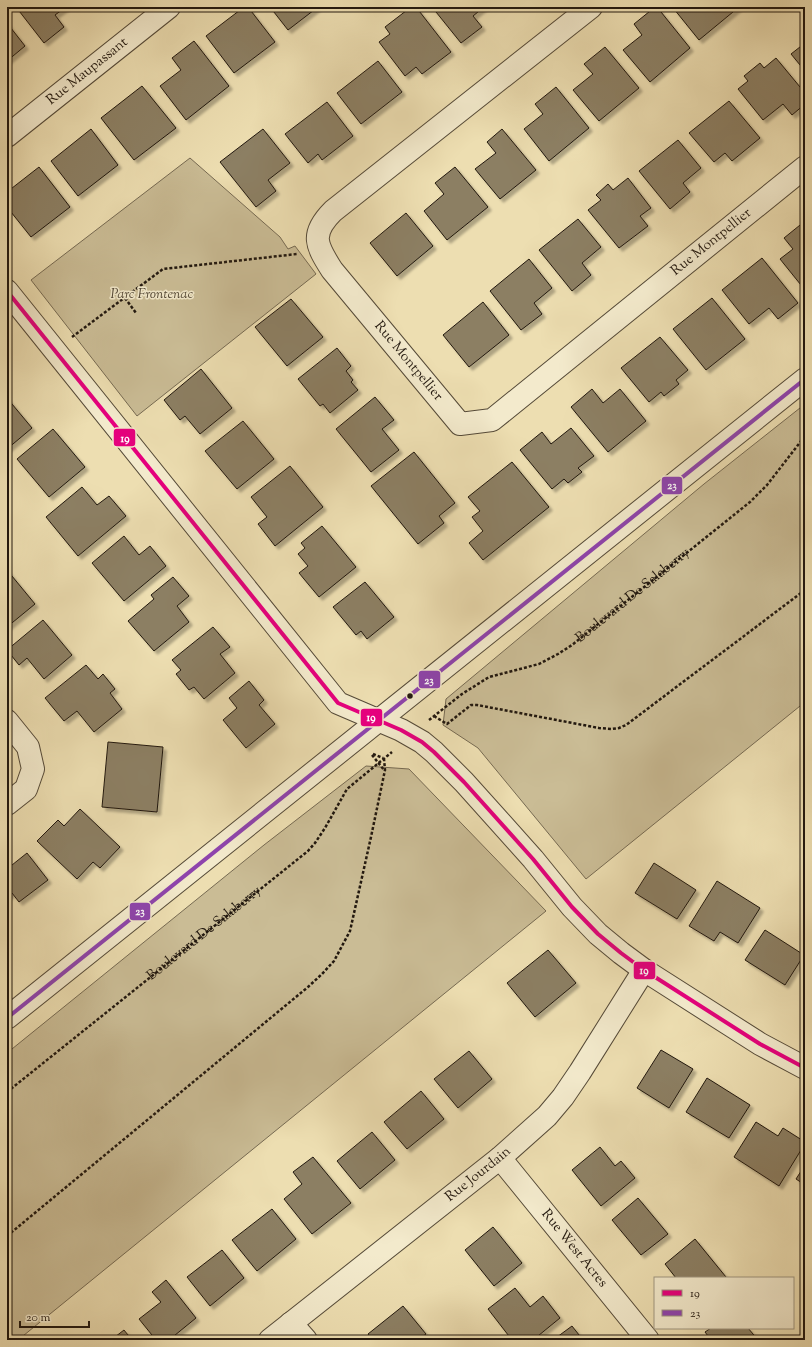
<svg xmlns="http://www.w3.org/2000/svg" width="812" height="1347" font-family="'Sorts Mill Goudy',serif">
<defs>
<filter id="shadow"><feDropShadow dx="3.5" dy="3.5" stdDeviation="1" flood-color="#0004"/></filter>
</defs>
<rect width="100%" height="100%" fill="#eddeb1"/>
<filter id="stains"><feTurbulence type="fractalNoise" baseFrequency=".005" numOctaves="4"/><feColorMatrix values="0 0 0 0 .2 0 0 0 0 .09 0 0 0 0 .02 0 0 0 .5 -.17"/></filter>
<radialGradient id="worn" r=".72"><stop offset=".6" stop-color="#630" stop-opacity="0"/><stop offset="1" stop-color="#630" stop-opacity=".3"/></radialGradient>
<path fill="#cabc95" stroke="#766a52" d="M 190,158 L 280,237 L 288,249 L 295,246 L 316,274 L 137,416 L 31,280 Z
M 805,404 L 805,702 L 586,879 L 478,748 L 443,725 L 446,699 L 704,484 Z
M 366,766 L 409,769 L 546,911 L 18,1340 L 7,1340 L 7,1053 L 264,845 Z"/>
<path fill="#8c7f63" stroke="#22180f" filter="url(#shadow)" d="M 16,7 L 66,7 L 55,15 L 64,27 L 44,43 Z
M 244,7 L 248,7 L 275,42 L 234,73 L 206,36 Z
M 270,7 L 318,7 L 288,30 Z
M 411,7 L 416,7 L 451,52 L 422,74 L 416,67 L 405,76 L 379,42 L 390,34 L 385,27 Z
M 432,7 L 484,7 L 473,16 L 482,27 L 461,43 Z
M 655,7 L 657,7 L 690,48 L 650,82 L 623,50 L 642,35 L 634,24 Z
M 677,7 L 739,7 L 699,40 L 674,9 Z
M 7,23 L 25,46 L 7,61 Z
M 194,41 L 229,86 L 186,120 L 160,86 L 181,70 L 172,58 Z
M 805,43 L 805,71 L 791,54 Z
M 605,47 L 639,88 L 599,121 L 573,90 L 593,74 L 584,64 Z
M 776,58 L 805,93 L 805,104 L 792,115 L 783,104 L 763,120 L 738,89 L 748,81 L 744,76 L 760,63 L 764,68 Z
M 378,61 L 402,92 L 361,124 L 337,93 Z
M 142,86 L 176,128 L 134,160 L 101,118 Z
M 556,87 L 589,128 L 549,161 L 524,129 L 543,114 L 535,104 Z
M 729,101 L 760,138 L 732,161 L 725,153 L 714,162 L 689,133 Z
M 327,102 L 353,136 L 322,160 L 318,154 L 308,163 L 285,134 Z
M 91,129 L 118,165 L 78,196 L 51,161 Z
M 263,129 L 290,163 L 268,180 L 276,191 L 256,207 L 220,162 Z
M 502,129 L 536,170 L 500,199 L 475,169 L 496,153 L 487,142 Z
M 678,140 L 701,168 L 683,183 L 690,192 L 670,209 L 639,171 Z
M 39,167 L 70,207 L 31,237 L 7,207 L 7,192 Z
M 455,167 L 488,207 L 447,240 L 424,211 L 444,194 L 435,183 Z
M 628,178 L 651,208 L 640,216 L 648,226 L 619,248 L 588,210 L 601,200 L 596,195 L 608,184 L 613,190 Z
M 406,213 L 433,246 L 397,276 L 370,243 Z
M 578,219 L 601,247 L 582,263 L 591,275 L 572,291 L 539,250 Z
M 805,221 L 805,290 L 780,259 L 793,249 L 784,238 Z
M 762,258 L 798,303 L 778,319 L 769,308 L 749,324 L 722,290 Z
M 529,259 L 552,288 L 534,303 L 542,314 L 521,330 L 490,291 Z
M 712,298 L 745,339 L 706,370 L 673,329 Z
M 291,299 L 323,337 L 287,366 L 255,327 Z
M 483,302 L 509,335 L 469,367 L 443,335 Z
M 660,337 L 688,370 L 676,380 L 679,384 L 664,396 L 661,392 L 649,402 L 621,368 Z
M 337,348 L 351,366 L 346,371 L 353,380 L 351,382 L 358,390 L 330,413 L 323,404 L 320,406 L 298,379 Z
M 201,369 L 232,408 L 200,434 L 185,416 L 180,420 L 164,400 Z
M 592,389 L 603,403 L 620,389 L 646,421 L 608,452 L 571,407 Z
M 375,397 L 394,420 L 382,429 L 399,450 L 371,472 L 336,429 Z
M 7,398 L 32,428 L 7,449 Z
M 243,421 L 274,459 L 237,489 L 205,451 Z
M 571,428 L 594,456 L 578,468 L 582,472 L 568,483 L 564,479 L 552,489 L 520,450 L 542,432 L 551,444 Z
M 53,429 L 85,467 L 49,497 L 17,459 Z
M 414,452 L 455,503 L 439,516 L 444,523 L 418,544 L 371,486 Z
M 512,462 L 549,507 L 483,560 L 469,543 L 483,531 L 472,517 L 480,511 L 468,497 Z
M 290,466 L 323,507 L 275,546 L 258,524 L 267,517 L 251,497 Z
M 82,487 L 97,505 L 109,496 L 126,516 L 78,556 L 46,517 Z
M 322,526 L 356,567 L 319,597 L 299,573 L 308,566 L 298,554 L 305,548 L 301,543 Z
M 124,536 L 139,555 L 150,546 L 166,566 L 124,601 L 92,563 Z
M 7,570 L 35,604 L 7,627 Z
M 173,577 L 189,596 L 177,606 L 189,622 L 154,651 L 128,621 L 154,599 L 151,595 Z
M 365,582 L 394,617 L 367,639 L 361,631 L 356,635 L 333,607 Z
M 43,620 L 72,655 L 44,679 L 27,658 L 19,665 L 7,650 Z
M 213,627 L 230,647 L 220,654 L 235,673 L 204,699 L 194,687 L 189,690 L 176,674 L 181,670 L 172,660 Z
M 86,665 L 98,679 L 103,674 L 115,689 L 110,693 L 122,709 L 94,732 L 77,711 L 64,721 L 45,698 Z
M 249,681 L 264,700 L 259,705 L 275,724 L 246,748 L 223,720 L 237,708 L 229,698 Z
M 108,742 L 163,747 L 157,812 L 102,807 Z
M 80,809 L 120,847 L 100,868 L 93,862 L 77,879 L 37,841 L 58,820 L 64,826 Z
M 27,853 L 48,880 L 19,902 L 12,893 L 7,897 L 7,869 Z
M 654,863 L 696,890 L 677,919 L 635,893 Z
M 717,881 L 760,908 L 738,943 L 720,932 L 714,941 L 689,926 Z
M 765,930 L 804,955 L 785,985 L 745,960 Z
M 548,950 L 576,983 L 535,1017 L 507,983 Z
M 661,1050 L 693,1069 L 669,1108 L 637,1088 Z
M 469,1051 L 492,1079 L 458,1108 L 434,1079 Z
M 707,1078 L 750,1105 L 729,1138 L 686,1112 Z
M 421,1091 L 444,1119 L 407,1149 L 384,1122 Z
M 756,1122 L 778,1136 L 783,1128 L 805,1142 L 801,1150 L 779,1186 L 734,1157 Z
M 372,1132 L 395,1160 L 360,1189 L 337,1161 Z
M 600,1147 L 615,1166 L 621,1161 L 635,1178 L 601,1206 L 572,1170 Z
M 313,1157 L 351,1203 L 312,1234 L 284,1199 L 302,1184 L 293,1172 Z
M 805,1165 L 805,1185 L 796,1179 Z
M 638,1198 L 668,1234 L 641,1255 L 612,1220 Z
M 272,1209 L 296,1239 L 257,1271 L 232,1240 Z
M 493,1227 L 522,1263 L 494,1286 L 465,1250 Z
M 695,1239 L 726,1277 L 725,1278 L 676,1278 L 665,1264 Z
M 222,1250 L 244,1278 L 210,1306 L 187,1277 Z
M 166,1280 L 196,1318 L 169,1340 L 156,1340 L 139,1319 L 161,1302 L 152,1292 Z
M 515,1288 L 530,1307 L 543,1296 L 560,1318 L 533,1340 L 512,1340 L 488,1309 Z
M 403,1306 L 426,1334 L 418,1340 L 372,1340 L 368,1334 Z
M 572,1326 L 583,1340 L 553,1340 Z
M 711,1328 L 748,1328 L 758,1340 L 711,1340 L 705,1332 Z
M 124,1330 L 132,1340 L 111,1340 Z"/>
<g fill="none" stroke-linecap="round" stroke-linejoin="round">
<g stroke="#554a38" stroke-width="24">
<g id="minor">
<path id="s3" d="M 591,7 L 333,211 C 310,234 316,245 332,270 L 460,424 L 492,420 L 805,167"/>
<path id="s4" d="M 7,136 L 169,7"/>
<path d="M 7,291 L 338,703 L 401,730 L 422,742 L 434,752 L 464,782 L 533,859 L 572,907 L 598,934 L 621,953 L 644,970 L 760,1044 L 805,1068"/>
<path d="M 7,721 L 28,747 L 33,769 L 26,789 L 7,804"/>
<path d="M 7,1018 L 805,379"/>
<path id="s5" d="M 500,1158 L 648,1340"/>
<path d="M 291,1323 L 306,1340"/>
<path id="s6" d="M 270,1340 L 500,1158 L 547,1116 L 563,1097 L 580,1072 L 644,970"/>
</g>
</g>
<g stroke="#22180f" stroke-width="2.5" stroke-dasharray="3 2" stroke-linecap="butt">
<path d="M 125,298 L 136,313"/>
<path d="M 72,337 L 163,269 L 297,254"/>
<path d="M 434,716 L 447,724 L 471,705 L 477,705 L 599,728 L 611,729 L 619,728 L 626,725 L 805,590"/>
<path id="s1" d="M 429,720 L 462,694 L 489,677 L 539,664 L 558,654 L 572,645 L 750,502 L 767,485 L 805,436"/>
<path d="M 373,754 L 383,758"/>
<path d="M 372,755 L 384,770"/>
<path id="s2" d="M 7,1092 L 308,851 L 315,843 L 325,828 L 347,789 L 392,752"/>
<path d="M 7,1236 L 308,987 L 322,974 L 334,961 L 350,931 L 371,837 L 385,770 L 384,759"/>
</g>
<use href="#minor" stroke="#f3eacc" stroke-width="22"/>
<g stroke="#f3eacc" stroke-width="7">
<path id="bus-1" d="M 7,291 L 338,703 L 401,730 L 422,742 L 434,752 L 464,782 L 533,859 L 572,907 L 598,934 L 621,953 L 644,970 L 760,1044 L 805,1068"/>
</g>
<g stroke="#f3eacc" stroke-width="7">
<path id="bus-2" d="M 7,1018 L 805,379"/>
</g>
<use href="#bus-1" stroke="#e5007d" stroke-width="4"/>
<use href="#bus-2" stroke="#8e44ad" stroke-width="4"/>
</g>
<circle fill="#22180f" stroke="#f3eacc" stroke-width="1.5" cx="410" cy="696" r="3.5"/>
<g text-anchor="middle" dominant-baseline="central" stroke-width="3" stroke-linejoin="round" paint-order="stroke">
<g font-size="14" fill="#22180f" stroke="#f3eacc">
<text stroke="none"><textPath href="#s4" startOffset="103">Rue Maupassant</textPath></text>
<text stroke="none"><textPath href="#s3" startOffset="911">Rue Montpellier</textPath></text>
<text stroke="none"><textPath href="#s3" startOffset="515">Rue Montpellier</textPath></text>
<text stroke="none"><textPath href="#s1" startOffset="242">Boulevard De Salaberry</textPath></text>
<text stroke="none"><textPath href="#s2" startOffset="253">Boulevard De Salaberry</textPath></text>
<text stroke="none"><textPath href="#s6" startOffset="266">Rue Jourdain</textPath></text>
<text stroke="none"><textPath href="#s5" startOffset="117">Rue West Acres</textPath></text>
</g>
<g font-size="14" font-style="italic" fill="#544937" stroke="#f3eacc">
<text x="152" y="295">Parc Frontenac</text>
</g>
</g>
<g stroke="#f3eacc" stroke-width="1.5">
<rect x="113" y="428" width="23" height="19" rx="4" fill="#e5007d"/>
<rect x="661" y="476" width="22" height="19" rx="4" fill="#8e44ad"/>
<rect x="418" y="670" width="23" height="19" rx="4" fill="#8e44ad"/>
<rect x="360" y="708" width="23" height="19" rx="4" fill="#e5007d"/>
<rect x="129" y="902" width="22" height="19" rx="4" fill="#8e44ad"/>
<rect x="633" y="961" width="23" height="19" rx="4" fill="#e5007d"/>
</g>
<g font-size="11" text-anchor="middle" font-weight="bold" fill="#fff">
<text x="125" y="442">19</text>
<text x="672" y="489">23</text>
<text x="429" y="684">23</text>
<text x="371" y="721">19</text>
<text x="140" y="915">23</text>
<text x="644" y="974">19</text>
</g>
<rect width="812" height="1347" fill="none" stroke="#eddeb1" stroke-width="24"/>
<rect x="8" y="8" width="796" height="1331" fill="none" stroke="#22180f" stroke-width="2"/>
<rect x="12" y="12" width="788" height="1323" fill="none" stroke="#22180f"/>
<rect x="654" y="1277" width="140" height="52" fill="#f3eacc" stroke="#9f9680"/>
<rect x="662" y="1290" width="20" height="6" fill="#e5007d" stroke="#9f9680"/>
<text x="690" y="1297" font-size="12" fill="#22180f">19</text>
<rect x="662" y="1310" width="20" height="6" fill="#8e44ad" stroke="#9f9680"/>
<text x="690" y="1317" font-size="12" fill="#22180f">23</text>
<path d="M20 1321v6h69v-6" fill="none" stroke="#22180f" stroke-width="2"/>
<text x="26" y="1321" font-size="12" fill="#22180f" stroke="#f3eacc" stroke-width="3" paint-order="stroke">20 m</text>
<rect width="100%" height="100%" filter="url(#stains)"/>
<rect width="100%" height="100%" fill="url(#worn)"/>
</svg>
